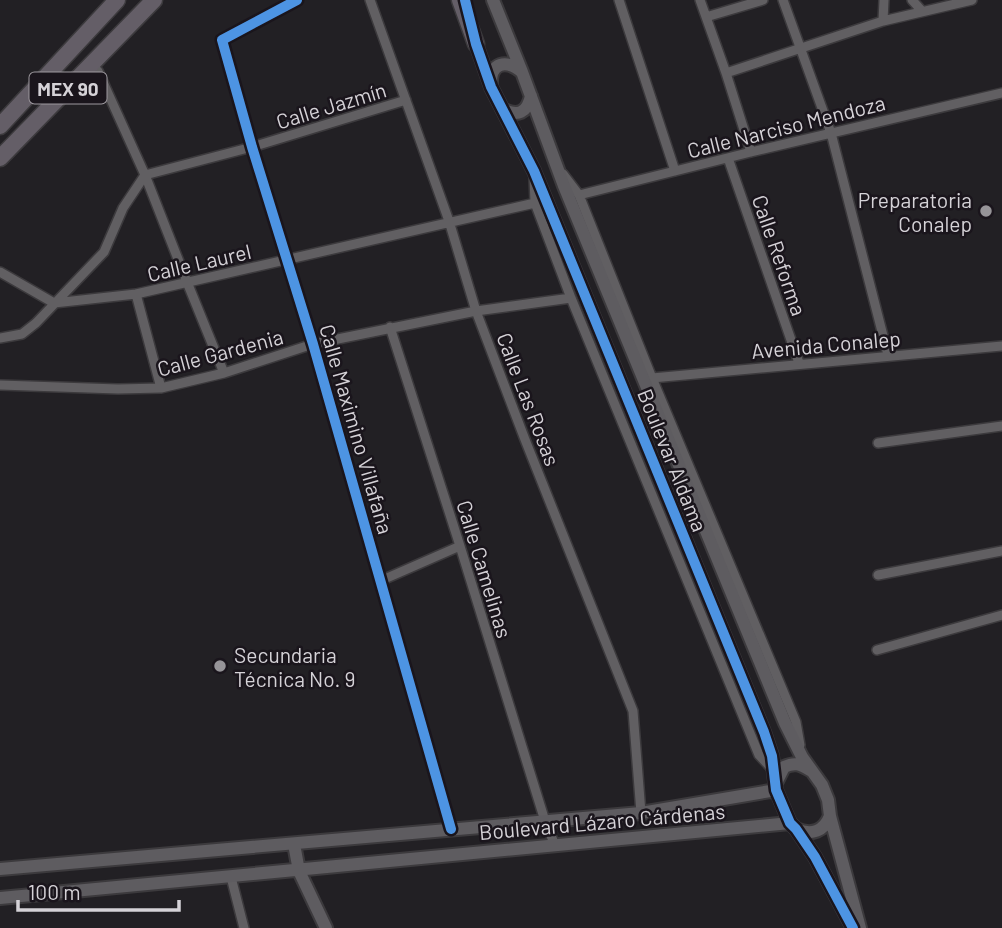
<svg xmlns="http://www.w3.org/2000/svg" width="1002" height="928" font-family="Barlow,sans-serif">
<rect width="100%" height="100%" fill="#222024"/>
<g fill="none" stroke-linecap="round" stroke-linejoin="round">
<g stroke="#3c3a3d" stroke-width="12">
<path id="street" d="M 297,0 L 222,40 L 252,147 L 313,344 L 451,829
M 370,0 L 449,221 L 476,311 L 524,437 L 633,711 L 641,813
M 619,0 L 675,171
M 700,0 L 726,73 L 751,152
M 783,0 L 831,133 L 888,355
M 912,0 L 922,11
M 706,17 L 763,0
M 883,21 L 884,0
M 98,71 L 145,175 L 187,282 L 224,373
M 726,73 L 883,21 L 972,0
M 728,158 L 799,363
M 563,174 L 579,195 L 652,378 L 796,722 L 800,745
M 534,177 L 535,203 L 571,298 L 759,755 L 774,771
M 579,195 L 751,152 L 1002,93
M 0,272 L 54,303 L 136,294 L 535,203
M 136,294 L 161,388
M 390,327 L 460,546 L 545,821 L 554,843
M 0,338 L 22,334 L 36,323 L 104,252 L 123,208 L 145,175 L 252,147 L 406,100
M 652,378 L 1002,346
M 0,385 L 118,389 L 161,388 L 224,373 L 313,344 L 476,311 L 571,298
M 878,443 L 1002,426
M 878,575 L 1002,551
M 380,581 L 460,546
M 877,650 L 1002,615
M 231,877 L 244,928"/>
</g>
<g stroke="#3c3a3d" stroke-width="16">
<path id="secondary" d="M 493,0 L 522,72 L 564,186 L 785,723 L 802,757 L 822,785 L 828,800 L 830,816 L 860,928
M 474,38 L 491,87 L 534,171 L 764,732 L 772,756 L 776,790 L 790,823 L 796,829 L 815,857 L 853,928
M 491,85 C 490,62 506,59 522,72
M 502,109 C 518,117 527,113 531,96
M 777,781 L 784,767 C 795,762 800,764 810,770
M 796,829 C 812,836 824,831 830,816
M 294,844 L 299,871 L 326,928
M 0,869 L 641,813 L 776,790
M 0,898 C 263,874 526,846 790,823"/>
</g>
<g stroke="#3c3a3d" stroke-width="19">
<path id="highway" d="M 460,0 L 476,44
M 0,126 L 117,0
M 0,158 L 154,0"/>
</g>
<use href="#street" stroke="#615f62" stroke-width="9"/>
<use href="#secondary" stroke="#5e5c60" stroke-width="12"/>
<use href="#highway" stroke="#645e67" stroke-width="16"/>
<g stroke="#1a151c" stroke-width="15">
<path id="cycleway" d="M 297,0 L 222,40 L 252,147 L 313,344 L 451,829
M 465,0 L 476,44 L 491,87 L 534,171 L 764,732 L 772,756 L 776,790 L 790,823 L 796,829 L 815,857 L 853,928"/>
</g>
<use href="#cycleway" stroke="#4d94e3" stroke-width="10"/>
</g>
<g fill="#969498" stroke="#1a151c" stroke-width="2.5">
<circle cx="986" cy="211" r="7"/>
<circle cx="220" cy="666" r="7"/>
</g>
<g text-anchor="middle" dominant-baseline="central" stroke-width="5" stroke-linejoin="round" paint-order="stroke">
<rect fill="#1a151c" stroke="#9d999f" stroke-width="2" x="29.5" y="72.5" width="77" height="31" rx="5"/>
<g font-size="19" font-weight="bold" fill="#d5d2d7">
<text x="68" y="88">MEX 90</text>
</g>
<g font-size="21" fill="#d5d2d7" stroke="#1a151c">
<text transform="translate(331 105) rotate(-17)">Calle Jazmín</text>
<text transform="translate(786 126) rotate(-14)">Calle Narciso Mendoza</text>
<text transform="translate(780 255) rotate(71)">Calle Reforma</text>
<text transform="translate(199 262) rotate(-13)">Calle Laurel</text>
<text transform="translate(826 344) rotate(-5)">Avenida Conalep</text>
<text transform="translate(220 352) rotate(-15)">Calle Gardenia</text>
<text transform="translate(529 399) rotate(69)">Calle Las Rosas</text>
<text transform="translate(357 429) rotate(74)">Calle Maximino Villafaña</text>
<text transform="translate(673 460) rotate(68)">Boulevar Aldama</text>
<text transform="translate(485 569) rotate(73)">Calle Camelinas</text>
<text transform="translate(602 821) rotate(-5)">Boulevard Lázaro Cárdenas</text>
</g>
<g font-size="21" fill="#d5d2d7" stroke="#1a151c" text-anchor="end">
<text x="972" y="199">Preparatoria<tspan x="972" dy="24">Conalep</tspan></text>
<text x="234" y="654" text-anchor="start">Secundaria<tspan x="234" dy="24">Técnica No. 9</tspan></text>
</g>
</g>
<path d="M18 900v10h161v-10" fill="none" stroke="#d5d2d7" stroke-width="3.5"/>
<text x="28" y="900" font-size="21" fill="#d5d2d7" stroke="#1a151c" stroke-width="5" paint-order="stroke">100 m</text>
</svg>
